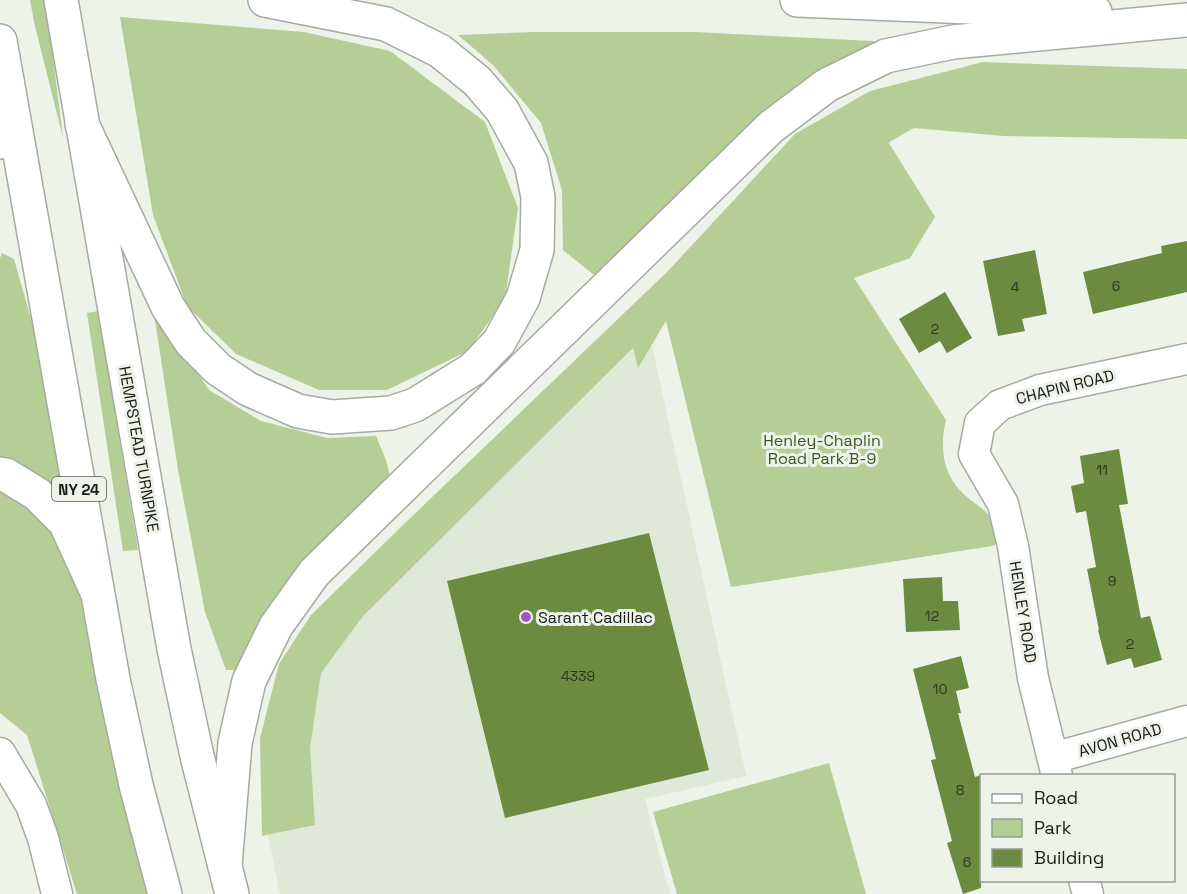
<svg xmlns="http://www.w3.org/2000/svg" width="1187" height="894" font-family="'Space Grotesk',sans-serif">
<rect width="100%" height="100%" fill="#eef3e9"/>
<path fill="#e0e8d8" d="M 645,314 L 746,776 L 645,799 L 670,894 L 280,894 L 268,835 L 261,764 L 318,650 Z"/>
<path fill="#b4ce95" d="M 30,0 L 46,0 L 63,138 L 34,22 Z
M 120,17 L 304,32 L 390,51 L 485,122 L 518,208 L 505,299 L 468,351 L 387,390 L 319,390 L 236,354 L 187,306 L 153,215 Z
M 533,32 L 695,32 L 873,41 L 878,45 L 754,124 L 594,275 L 563,250 L 562,190 L 541,123 L 493,65 L 458,35 Z
M 983,62 L 1187,69 L 1187,139 L 1004,136 L 914,128 L 886,144 L 889,143 L 935,217 L 910,258 L 854,278 L 946,420 C 940,444 942,469 958,488 C 968,501 984,506 992,520 C 996,527 997,536 999,543 L 992,546 L 731,587 L 666,321 L 638,368 L 633,348 L 363,616 L 321,673 L 310,748 L 315,825 L 262,836 L 260,738 L 279,664 L 311,615 L 403,525 L 668,271 L 795,134 L 870,91 Z
M 2,253 L 14,259 L 37,340 L 66,498 L 33,473 L 0,463 L 0,258 Z
M 98,311 L 138,550 L 123,551 L 87,313 Z
M 154,314 L 186,355 L 209,390 L 261,421 L 327,438 L 376,436 L 386,460 L 391,480 L 244,670 L 226,670 L 205,612 L 178,470 Z
M 0,485 L 47,515 L 74,558 L 150,894 L 77,894 L 27,735 L 0,713 Z
M 829,763 L 866,894 L 677,894 L 653,812 Z"/>
<path fill="#6b8b40" d="M 1187,241 L 1187,292 L 1093,314 L 1083,272 L 1162,253 L 1161,246 Z
M 1035,250 L 1047,314 L 1022,319 L 1025,331 L 998,336 L 983,261 Z
M 945,292 L 972,338 L 947,353 L 940,341 L 919,353 L 899,319 Z
M 1119,449 L 1128,504 L 1119,505 L 1141,618 L 1150,616 L 1162,660 L 1134,668 L 1131,658 L 1107,665 L 1098,630 L 1099,630 L 1087,569 L 1096,567 L 1086,511 L 1076,513 L 1071,486 L 1084,483 L 1080,456 Z
M 649,533 L 709,770 L 505,818 L 447,581 Z
M 942,577 L 943,601 L 958,601 L 960,630 L 906,632 L 903,579 Z
M 961,656 L 969,688 L 956,691 L 961,713 L 958,713 L 975,777 L 981,775 L 981,888 L 963,894 L 947,843 L 952,841 L 931,760 L 936,759 L 913,669 Z"/>
<g fill="none" stroke-linecap="round" stroke-linejoin="round">
<g stroke="#a6aba2" stroke-width="33">
<path id="street" d="M 0,753 L 31,805 L 43,838 L 57,894
M 1053,758 L 1187,721
M 1057,776 L 1033,678 L 1013,546 L 1003,504 L 974,454 L 980,423 L 1000,405 L 1040,390 L 1187,359
M 1084,880 L 1088,894"/>
</g>
<g stroke="#a6aba2" stroke-width="36">
<path id="primary" d="M 61,0 L 174,649 L 197,756 L 232,894
M 0,41 L 113,679 L 136,785 L 165,894"/>
</g>
<g stroke="#a6aba2" stroke-width="36">
<path id="highway" d="M 797,0 L 1095,12
M 82,124 L 168,307 L 191,342 L 218,369 L 248,389 L 298,411 L 332,417 L 391,413 L 415,405 L 473,369 L 499,342 L 523,298 L 537,250 L 538,197 L 531,163 L 502,110 L 477,81 L 440,51 L 386,24 L 265,0
M 0,142 L 7,81
M 0,474 L 6,475 L 37,494 L 65,522 L 97,592
M 225,866 L 235,743 L 249,681 L 276,626 L 314,573 L 771,127 L 827,85 L 886,56 L 953,42 L 1187,20"/>
</g>
<use href="#street" stroke="#fff" stroke-width="30"/>
<use href="#primary" stroke="#fff" stroke-width="33"/>
<use href="#highway" stroke="#fff" stroke-width="33"/>
</g>
<circle fill="#a253c4" stroke="#eef3e9" stroke-width="2" cx="526" cy="617" r="6"/>
<g text-anchor="middle" dominant-baseline="central" stroke-width="6" stroke-linejoin="round" paint-order="stroke">
<g font-size="14" fill="#2e3621">
<text x="1116" y="286">6</text>
<text x="1015" y="287">4</text>
<text x="935" y="329">2</text>
<text x="1102" y="470">11</text>
<text x="1112" y="581">9</text>
<text x="932" y="616">12</text>
<text x="1130" y="644">2</text>
<text x="578" y="676">4339</text>
<text x="940" y="689">10</text>
<text x="960" y="790">8</text>
<text x="967" y="862">6</text>
</g>
<rect fill="#eef3e9" stroke="#595b56" stroke-width="1.5" x="52" y="477" width="54" height="24" rx="4.5"/>
<g font-size="15" font-weight="bold" fill="#191a17">
<text x="79" y="489">NY 24</text>
</g>
<g font-size="16" fill="#191a17" stroke="#eef3e9">
<text transform="translate(1065 387) rotate(-14)">CHAPIN ROAD</text>
<text transform="translate(139 449) rotate(80)">HEMPSTEAD TURNPIKE</text>
<text transform="translate(1023 612) rotate(81)">HENLEY ROAD</text>
<text transform="translate(1120 740) rotate(-16)">AVON ROAD</text>
</g>
<g font-size="16" fill="#3e551f" stroke="#eef3e9">
<text x="822" y="440">Henley-Chaplin<tspan x="822" dy="18">Road Park B-9</tspan></text>
</g>
<g font-size="16" fill="#191a17" stroke="#eef3e9" text-anchor="start">
<text x="538" y="617">Sarant Cadillac</text>
</g>
</g>
<rect x="980" y="774" width="195" height="108" fill="#eef3e9" stroke="#999c95" stroke-width="1.5"/>
<rect x="992" y="794" width="30" height="9" fill="#ffffff" stroke="#999c95" stroke-width="1.5"/>
<text x="1034" y="804" font-size="18" fill="#191a17">Road</text>
<rect x="992" y="819" width="30" height="18" fill="#b4ce95" stroke="#999c95" stroke-width="1.5"/>
<text x="1034" y="834" font-size="18" fill="#191a17">Park</text>
<rect x="992" y="849" width="30" height="18" fill="#6b8b40" stroke="#999c95" stroke-width="1.5"/>
<text x="1034" y="864" font-size="18" fill="#191a17">Building</text>
</svg>
